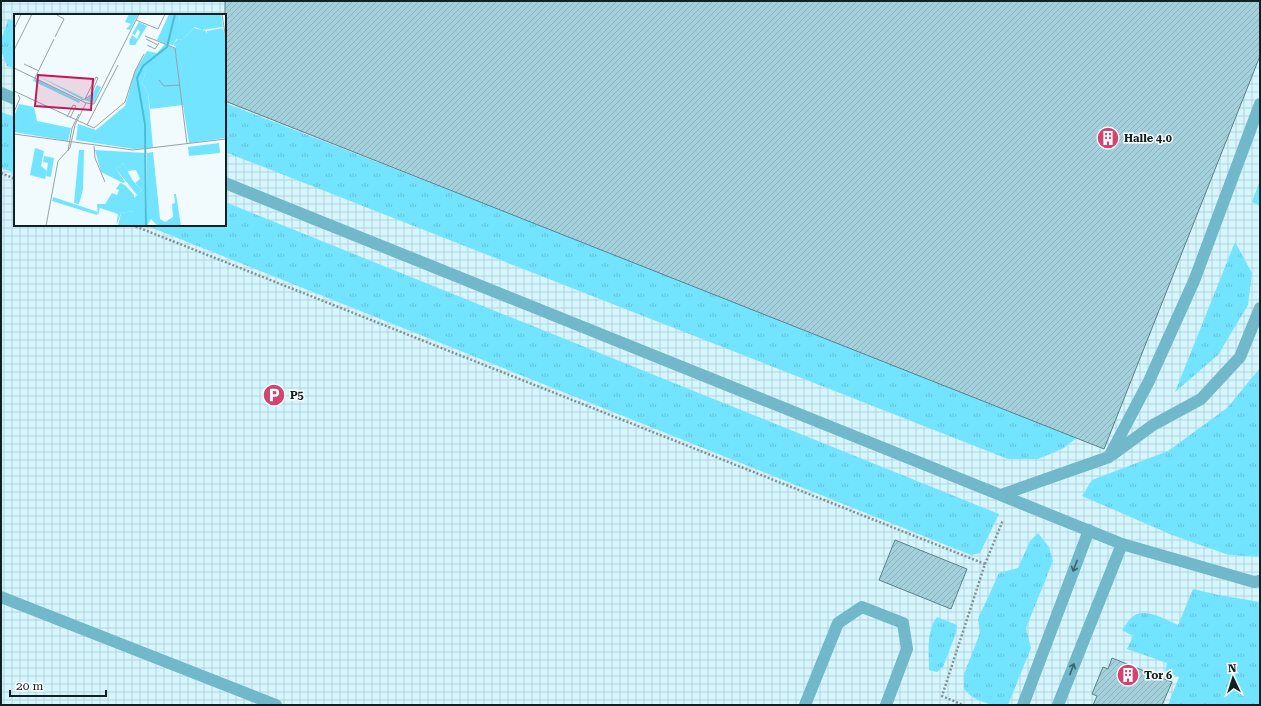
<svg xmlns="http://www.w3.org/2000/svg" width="1261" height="706" font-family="'Roboto Serif',serif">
<defs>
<pattern id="industrial-grid" width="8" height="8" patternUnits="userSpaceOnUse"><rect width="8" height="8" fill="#d6f6ff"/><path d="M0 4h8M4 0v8" fill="none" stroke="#b7d3da"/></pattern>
<pattern id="grass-tufts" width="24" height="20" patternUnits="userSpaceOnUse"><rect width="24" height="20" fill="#72e4ff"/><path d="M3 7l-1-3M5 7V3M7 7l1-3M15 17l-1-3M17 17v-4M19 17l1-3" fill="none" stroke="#62c3da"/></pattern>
<pattern id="building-hatch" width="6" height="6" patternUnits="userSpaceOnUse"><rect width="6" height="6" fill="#a4d0dc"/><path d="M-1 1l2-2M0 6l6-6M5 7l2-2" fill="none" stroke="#8cb2bd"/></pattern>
</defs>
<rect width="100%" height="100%" fill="#f1fafc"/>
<path fill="url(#industrial-grid)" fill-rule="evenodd" d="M 1,1 L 1260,1 L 1260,705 L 1,705 ZM 15,15 L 225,15 L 225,225 L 15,225 Z"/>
<path fill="url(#grass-tufts)" d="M 8,19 L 15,22 L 15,69 L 7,66 L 1,51 L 1,41 Z
M 225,103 L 1080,435 L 1064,448 L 1038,459 L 1008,459 L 225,152 Z
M 1,112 L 15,117 L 15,173 L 1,168 Z
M 1260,180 L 1260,206 L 1252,202 Z
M 225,202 L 999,514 L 980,553 L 971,555 L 145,225 L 225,225 Z
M 1235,242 L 1252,273 L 1248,305 L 1218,355 L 1175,392 Z
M 1260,368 L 1260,557 L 1229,555 L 1172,535 L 1082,496 L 1092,480 L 1168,451 L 1227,408 Z
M 1038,533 L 1049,547 L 1053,561 L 1026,628 L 1031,648 L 1008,705 C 991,705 976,703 964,689 L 964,674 L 980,633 L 978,619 L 999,573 L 1018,568 L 1030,541 Z
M 1193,589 L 1219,595 L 1260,602 L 1260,705 L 1168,705 L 1179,677 L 1165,671 L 1167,663 L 1127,649 L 1133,636 L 1122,630 C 1125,626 1127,622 1130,619 C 1143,605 1164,619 1178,625 Z
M 937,617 L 957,625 L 956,633 L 943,667 L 937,672 L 929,670 C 929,653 926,631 937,617 Z"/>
<path fill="url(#building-hatch)" stroke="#58828d" d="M 225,1 L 1260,1 L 1260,56 L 1104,449 L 225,101 Z
M 895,540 L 967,569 L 951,609 L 879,580 Z
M 1112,658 L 1172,682 L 1162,705 L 1093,705 L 1097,696 L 1092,694 L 1103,667 L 1108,669 Z"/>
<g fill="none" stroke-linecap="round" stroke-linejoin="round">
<path stroke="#849194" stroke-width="2.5" stroke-dasharray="2 2" stroke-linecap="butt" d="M 1,173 L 15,179
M 132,225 L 985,564 L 942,696 L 963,705
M 985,564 L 1003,520"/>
<path stroke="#70b8ca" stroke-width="12" d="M 1,93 L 15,99
M 225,183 L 1122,544 L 1254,582 L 1260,581
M 1112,455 L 1153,425 L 1201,399 L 1240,357 L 1260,308
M 1001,495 L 1109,457 L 1149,381 L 1194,281 L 1260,104
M 1,597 L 276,705
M 805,705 L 838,623 L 862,607 L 903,623 L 907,649 L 886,705
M 1023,705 L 1089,530
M 1058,705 L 1122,544"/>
</g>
<defs><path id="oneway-shaft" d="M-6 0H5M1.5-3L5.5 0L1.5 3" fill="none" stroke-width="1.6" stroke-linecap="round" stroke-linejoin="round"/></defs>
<g stroke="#3b6570">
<use href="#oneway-shaft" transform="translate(1075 566) rotate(111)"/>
<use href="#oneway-shaft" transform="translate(1072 669) rotate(-69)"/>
</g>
<defs>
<g id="building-disc" transform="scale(1.15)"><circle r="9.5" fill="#d24470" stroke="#fff"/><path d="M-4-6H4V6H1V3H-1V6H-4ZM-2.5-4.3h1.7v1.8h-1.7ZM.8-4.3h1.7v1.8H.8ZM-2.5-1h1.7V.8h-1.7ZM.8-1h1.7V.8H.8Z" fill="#fff"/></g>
<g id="parking-disc" transform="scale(1.15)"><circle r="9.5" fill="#d24470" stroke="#fff"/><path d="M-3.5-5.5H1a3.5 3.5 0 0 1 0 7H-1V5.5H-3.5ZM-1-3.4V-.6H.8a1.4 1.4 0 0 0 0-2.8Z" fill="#fff"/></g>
</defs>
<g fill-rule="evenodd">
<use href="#building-disc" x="1108" y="138"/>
<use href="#parking-disc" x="274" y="395"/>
<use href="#building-disc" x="1128" y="675"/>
</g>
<g text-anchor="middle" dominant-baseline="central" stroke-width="3" stroke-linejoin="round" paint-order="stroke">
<g font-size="11" font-weight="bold" fill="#102126" stroke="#fff" text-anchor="start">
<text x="1124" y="138">Halle 4.0</text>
<text x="290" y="395">P5</text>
<text x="1144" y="675">Tor 6</text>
</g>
</g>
<g transform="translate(14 14)">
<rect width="212" height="212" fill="#f1fafc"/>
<path d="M 115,0 L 124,0 L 116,16 L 112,15 L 117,10 L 111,8 ZM 125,8 L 133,12 L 121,31 L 116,31 L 115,28 L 118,21 L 123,25 L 126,18 L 124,15 L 121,21 L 118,20 ZM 180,14 L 192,17 L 192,20 L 193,17 L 209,14 L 212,27 L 212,124 L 175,129 L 169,91 L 136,95 L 134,79 L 128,69 L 133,54 L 162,33 L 159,31 L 163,26 L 169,25 ZM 24,62 L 70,84 L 67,85 ZM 20,64 L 66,87 L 65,89 L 19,67 ZM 83,71 L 87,73 L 80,89 L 70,86 L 78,81 ZM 205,129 L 206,139 L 175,142 L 174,133 ZM 139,138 L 146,205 L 151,208 L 159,203 L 158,190 L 161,189 L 160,180 L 162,180 L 167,212 L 144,212 L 137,205 L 133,212 L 133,139 ZM 109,149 L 119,167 L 128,176 L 123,181 L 102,155 ZM 106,169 L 111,171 L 120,181 L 120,197 L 107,199 L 102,212 L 104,200 L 86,194 L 84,201 L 83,190 L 91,190 L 98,179 L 103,181 L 105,176 L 102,175 ZM 39,183 L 84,198 L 83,201 L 38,187 Z" fill="#72e4ff"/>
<path d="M 155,0 L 166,0 L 164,23 L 159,31 L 151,30 L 160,34 L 163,49 L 133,54 L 128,69 L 134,79 L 139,134 L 120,135 L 62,126 L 64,110 L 82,116 L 111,92 L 121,57 L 133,37 L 143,39 L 151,30 L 143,26 ZM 5,90 L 20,93 L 23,107 L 57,114 L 54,127 L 0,118 L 0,102 ZM 65,136 L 70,136 L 69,175 L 65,190 L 60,189 ZM 81,136 L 131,139 L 132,212 L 104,212 L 107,199 L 120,197 L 120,184 L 128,176 L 121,169 L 126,165 L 122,156 L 113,157 L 109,149 L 102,155 L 111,168 L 109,169 L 87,158 Z" fill="#72e4ff"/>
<path d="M 21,134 L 30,137 L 27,152 L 33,157 L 31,165 L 16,161 Z" fill="#72e4ff"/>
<path d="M 166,0 L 207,0 L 209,13 L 188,16 L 181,13 L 169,25 L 163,26 Z" fill="#72e4ff"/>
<path d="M 30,142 L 40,144 L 37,163 L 32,162 L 34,149 L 29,148 Z" fill="#72e4ff"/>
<path fill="none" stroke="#49bed9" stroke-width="2" d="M 132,212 L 131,110 L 123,64 L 129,52 L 153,33 L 161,0"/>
<path fill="none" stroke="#97a3a6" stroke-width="1" d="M 208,0 L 212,26M 122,6 L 144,15 L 151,0M 0,15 L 7,0M 131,22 L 161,34 L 173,130M 41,23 L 50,5 L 43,1M 132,25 L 144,31M 133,31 L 141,35 L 145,29M 0,36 L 18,0M 10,50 L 25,57M 0,54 L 72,89 L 80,90 L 125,0M 21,64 L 40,25M 145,66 L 150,72 L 166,71M 0,77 L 80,114 L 111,88 L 121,57 L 130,40M 67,86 L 71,85 L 82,63 L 84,64 L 77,81 L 71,85M 0,98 L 6,84 L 4,81M 53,103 L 59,91 L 62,92 L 56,104M 73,111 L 104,51M 0,120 L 119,136 L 212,125M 80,132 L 81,144 L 91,168M 54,137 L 58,114 L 65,100M 32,212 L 44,147 L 56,134 L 61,111 L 72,89"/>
<path fill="#c2185b" fill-opacity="0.15" stroke="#c2185b" stroke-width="2" d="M 24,61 L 79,65 L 77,96 L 21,92 Z"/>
<rect width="212" height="212" fill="none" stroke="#102126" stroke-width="2"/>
</g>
<rect width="1261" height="706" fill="none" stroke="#102126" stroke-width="4"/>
<g transform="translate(1233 678) rotate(356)" stroke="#ffffff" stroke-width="3" paint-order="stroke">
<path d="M0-3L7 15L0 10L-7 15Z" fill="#102126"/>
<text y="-6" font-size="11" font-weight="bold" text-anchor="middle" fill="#102126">N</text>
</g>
<path d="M10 690v6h96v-6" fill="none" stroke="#102126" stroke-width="2"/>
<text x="16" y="690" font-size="12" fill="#102126" stroke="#ffffff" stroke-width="3" paint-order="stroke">20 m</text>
</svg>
